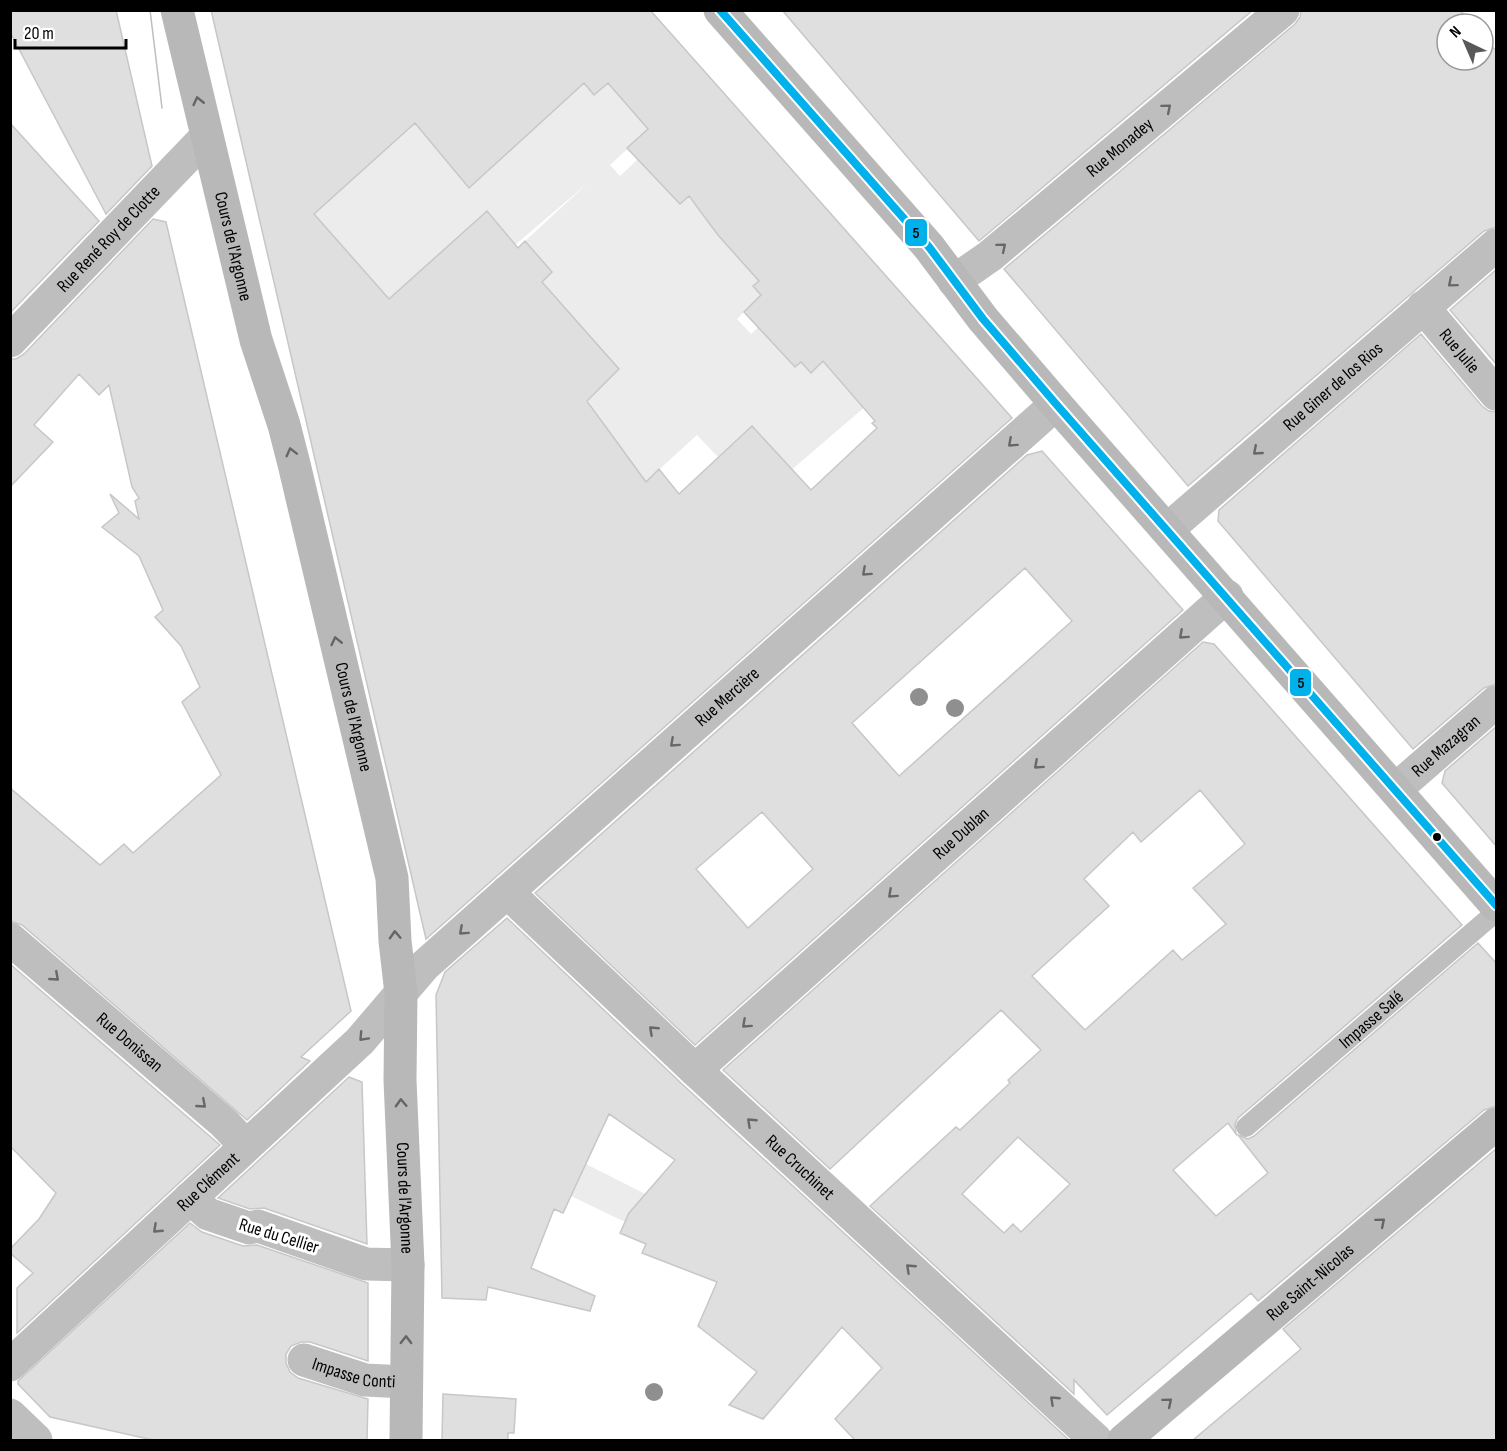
<svg xmlns="http://www.w3.org/2000/svg" width="1507" height="1451" font-family="'Sofia Sans Condensed',sans-serif">
<rect width="100%" height="100%" fill="#fff"/>
<path fill="#ececec" d="M 584,83 L 595,95 L 608,83 L 649,129 L 610,165 L 620,176 L 638,159 L 654,177 L 655,176 L 688,197 L 759,281 L 753,287 L 761,295 L 737,319 L 751,334 L 774,313 L 795,367 L 801,362 L 823,361 L 844,385 L 855,376 L 874,399 L 781,479 L 774,449 L 752,426 L 718,457 L 697,435 L 640,487 L 626,455 L 588,400 L 618,369 L 542,281 L 552,272 L 525,241 L 589,182 L 515,245 L 487,211 L 389,299 L 314,214 L 415,123 L 469,188 Z
M 586,1164 L 695,1219 L 660,1224 L 630,1210 L 625,1222 L 571,1196 Z"/>
<path fill="#dfdfdf" stroke="#c7c7c7" stroke-width="1.5" fill-rule="evenodd" d="M 10,10 L 116,10 L 152,166 L 106,214 L 10,32 Z
M 211,10 L 650,10 L 1012,418 L 426,939 ZM 584,83 L 594,95 L 608,83 L 648,129 L 627,148 L 680,204 L 689,196 L 718,235 L 759,281 L 753,286 L 761,295 L 744,312 L 795,367 L 801,362 L 811,373 L 823,361 L 875,421 L 872,423 L 877,428 L 811,490 L 752,426 L 679,494 L 659,469 L 646,482 L 587,401 L 619,369 L 542,282 L 552,272 L 525,241 L 518,248 L 487,211 L 389,299 L 314,214 L 415,123 L 469,188 Z
M 782,10 L 1253,10 L 979,241 Z
M 1301,10 L 1460,10 L 1472,24 L 1447,24 L 1447,60 L 1483,60 L 1483,36 L 1497,52 L 1497,227 L 1484,231 L 1188,486 L 1004,269 L 1295,24 L 1300,17 Z
M 10,123 L 99,221 L 10,313 Z
M 153,219 L 166,222 L 351,1011 L 301,1057 L 310,1061 L 247,1120 L 22,925 L 10,921 L 10,788 L 100,865 L 124,844 L 133,853 L 221,775 L 182,702 L 200,687 L 181,646 L 155,617 L 163,610 L 139,556 L 102,527 L 119,513 L 110,494 L 139,519 L 135,501 L 139,498 L 132,487 L 109,385 L 99,395 L 79,374 L 34,425 L 53,442 L 10,487 L 10,359 L 16,359 L 24,354 Z
M 1497,269 L 1497,365 L 1450,310 Z
M 1421,334 L 1482,406 L 1489,411 L 1497,412 L 1497,684 L 1484,688 L 1413,749 L 1218,521 L 1219,510 Z
M 1042,451 L 1183,610 L 695,1045 L 535,893 L 1027,455 ZM 1025,568 L 1072,621 L 899,776 L 852,723 ZM 762,812 L 813,869 L 748,928 L 696,869 Z
M 1203,642 L 1214,644 L 1462,925 L 1238,1118 L 1235,1124 L 1236,1134 L 1228,1123 L 1173,1170 L 1216,1216 L 1268,1173 L 1238,1135 L 1248,1139 L 1254,1136 L 1478,943 L 1497,964 L 1497,1106 L 1484,1110 L 1258,1301 L 1251,1293 L 1107,1415 L 1074,1380 L 1074,1394 L 870,1206 L 956,1127 L 960,1130 L 1010,1083 L 1008,1080 L 1041,1050 L 1001,1010 L 830,1169 L 723,1070 ZM 1200,790 L 1245,844 L 1193,888 L 1226,924 L 1182,960 L 1173,950 L 1085,1030 L 1032,976 L 1109,906 L 1084,879 L 1133,832 L 1141,842 ZM 1018,1137 L 1070,1184 L 1021,1232 L 1013,1224 L 1004,1233 L 962,1194 Z
M 1497,726 L 1497,847 L 1442,783 L 1445,771 Z
M 507,918 L 682,1084 L 1069,1440 L 855,1440 L 835,1419 L 882,1368 L 842,1327 L 763,1419 L 729,1405 L 757,1372 L 698,1326 L 717,1282 L 642,1253 L 646,1244 L 620,1233 L 629,1213 L 675,1160 L 609,1114 L 563,1213 L 554,1209 L 531,1268 L 595,1296 L 590,1311 L 488,1287 L 486,1300 L 442,1298 L 436,995 L 445,972 Z
M 10,964 L 220,1145 L 17,1333 L 17,1288 L 33,1273 L 10,1253 L 10,1249 L 39,1219 L 56,1193 L 10,1146 Z
M 349,1077 L 362,1082 L 367,1244 L 264,1208 L 250,1209 L 218,1198 Z
M 1497,1148 L 1497,1440 L 1193,1440 L 1301,1349 L 1283,1329 Z
M 190,1223 L 202,1232 L 243,1246 L 257,1245 L 368,1283 L 368,1361 L 310,1342 L 301,1342 L 291,1346 L 286,1354 L 286,1363 L 290,1372 L 298,1378 L 368,1399 L 367,1440 L 153,1440 L 50,1417 L 18,1384 L 18,1381 Z
M 443,1394 L 516,1399 L 514,1433 L 508,1433 L 508,1440 L 442,1440 Z"/>
<g fill="none" stroke-linecap="round" stroke-linejoin="round">
<path stroke="#bebebe" stroke-width="20" id="s1" d="M 1246,1127 L 1496,912"/>
<g stroke="#bebebe" stroke-width="33">
<path id="s2" d="M 954,281 L 990,256 L 1283,10"/>
<path id="s3" d="M 1423,307 L 1496,394"/>
<path id="s4" d="M 10,341 L 206,137"/>
<path id="s5" d="M 1168,529 L 1496,245"/>
<path id="s6" d="M 1396,789 L 1496,702"/>
<path id="s7" d="M 507,892 L 695,1070 L 1096,1440"/>
<path id="s8" d="M 10,939 L 224,1123 L 246,1146"/>
<path id="s9" d="M 695,1070 L 1227,596"/>
<path d="M 190,1198 L 208,1214 L 249,1228 L 258,1226 L 366,1264 L 408,1265"/>
<path id="s10" d="M 304,1360 L 365,1380 L 406,1382"/>
<path id="s11" d="M 10,1365 L 360,1041 L 424,966 L 1056,404"/>
<path d="M 10,1415 L 36,1440"/>
</g>
<g stroke="#b8b8b8" stroke-width="33">
<path id="s12" d="M 177,10 L 256,340 L 284,425 L 294,464 L 392,878 L 395,941 L 401,993 L 400,1080 L 408,1265 L 406,1440"/>
<path d="M 720,10 L 929,247 L 983,319 L 1056,404 L 1496,905"/>
<path id="s13" d="M 1124,1440 L 1496,1124"/>
</g>
<path stroke="#bebebe" stroke-width="1.5" d="M 150,10 L 162,108"/>
<g stroke="#fff" stroke-width="12">
<path id="bus-1" d="M 720,10 L 929,247 L 983,319 L 1056,404 L 1496,905"/>
</g>
<use href="#bus-1" stroke="#00b1eb" stroke-width="8"/>
</g>
<g fill="#8f8f8f">
<circle cx="919" cy="697" r="9"/>
<circle cx="955" cy="708" r="9"/>
<circle cx="654" cy="1392" r="9"/>
</g>
<defs><path id="oneway-chevron" d="M-2-3.5L2.5 0L-2 3.5" fill="none" stroke-width="1.6" stroke-linecap="round" stroke-linejoin="round" transform="scale(1.5)"/></defs>
<g stroke="#656565">
<use href="#oneway-chevron" transform="translate(198 101) rotate(-103)"/>
<use href="#oneway-chevron" transform="translate(291 452) rotate(-104)"/>
<use href="#oneway-chevron" transform="translate(336 641) rotate(-103)"/>
<use href="#oneway-chevron" transform="translate(395 935) rotate(-93)"/>
<use href="#oneway-chevron" transform="translate(401 1103) rotate(-92)"/>
<use href="#oneway-chevron" transform="translate(1381 1222) rotate(-40)"/>
<use href="#oneway-chevron" transform="translate(406 1340) rotate(-89)"/>
<use href="#oneway-chevron" transform="translate(1168 1402) rotate(-40)"/>
</g>
<g stroke="#686868">
<use href="#oneway-chevron" transform="translate(1167 108) rotate(-40)"/>
<use href="#oneway-chevron" transform="translate(1002 247) rotate(-40)"/>
<use href="#oneway-chevron" transform="translate(1452 283) rotate(140)"/>
<use href="#oneway-chevron" transform="translate(1012 443) rotate(138)"/>
<use href="#oneway-chevron" transform="translate(1257 451) rotate(139)"/>
<use href="#oneway-chevron" transform="translate(866 572) rotate(138)"/>
<use href="#oneway-chevron" transform="translate(1183 635) rotate(138)"/>
<use href="#oneway-chevron" transform="translate(674 743) rotate(138)"/>
<use href="#oneway-chevron" transform="translate(1038 765) rotate(138)"/>
<use href="#oneway-chevron" transform="translate(892 894) rotate(138)"/>
<use href="#oneway-chevron" transform="translate(463 931) rotate(138)"/>
<use href="#oneway-chevron" transform="translate(55 977) rotate(41)"/>
<use href="#oneway-chevron" transform="translate(746 1024) rotate(138)"/>
<use href="#oneway-chevron" transform="translate(653 1030) rotate(-137)"/>
<use href="#oneway-chevron" transform="translate(363 1037) rotate(133)"/>
<use href="#oneway-chevron" transform="translate(202 1104) rotate(41)"/>
<use href="#oneway-chevron" transform="translate(751 1122) rotate(-137)"/>
<use href="#oneway-chevron" transform="translate(157 1229) rotate(137)"/>
<use href="#oneway-chevron" transform="translate(910 1268) rotate(-137)"/>
<use href="#oneway-chevron" transform="translate(1054 1400) rotate(-137)"/>
</g>
<circle fill="#000" stroke="#fff" stroke-width="2" cx="1437" cy="837" r="5"/>
<g text-anchor="middle" dominant-baseline="central" stroke-width="6" stroke-linejoin="round" paint-order="stroke">
<g font-size="18" fill="#000" stroke="#fff">
<text stroke="none"><textPath href="#s2" startOffset="213">Rue Monadey</textPath></text>
<text stroke="none"><textPath href="#s4" startOffset="142">Rue René Roy de Clotte</textPath></text>
<text stroke="none"><textPath href="#s12" startOffset="243">Cours de l'Argonne</textPath></text>
<text stroke="none"><textPath href="#s3" startOffset="57">Rue Julie</textPath></text>
<text stroke="none"><textPath href="#s5" startOffset="218">Rue Giner de los Rios</textPath></text>
<text stroke="none"><textPath href="#s11" startOffset="981">Rue Mercière</textPath></text>
<text stroke="none"><textPath href="#s12" startOffset="729">Cours de l'Argonne</textPath></text>
<text stroke="none"><textPath href="#s6" startOffset="66">Rue Mazagran</textPath></text>
<text stroke="none"><textPath href="#s9" startOffset="356">Rue Dublan</textPath></text>
<text stroke="none"><textPath href="#s1" startOffset="165">Impasse Salé</textPath></text>
<text stroke="none"><textPath href="#s8" startOffset="158">Rue Donissan</textPath></text>
<text stroke="none"><textPath href="#s7" startOffset="402">Rue Cruchinet</textPath></text>
<text stroke="none"><textPath href="#s11" startOffset="270">Rue Clément</textPath></text>
<text stroke="none"><textPath href="#s12" startOffset="1215">Cours de l'Argonne</textPath></text>
<text transform="translate(279 1236) rotate(17)">Rue du Cellier</text>
<text stroke="none"><textPath href="#s13" startOffset="244">Rue Saint-Nicolas</textPath></text>
<text stroke="none"><textPath href="#s10" startOffset="52">Impasse Conti</textPath></text>
</g>
</g>
<g stroke="#fff" stroke-width="2">
<rect x="904" y="218" width="24" height="29" rx="6" fill="#00b1eb"/>
<rect x="1289" y="668" width="23" height="29" rx="6" fill="#00b1eb"/>
</g>
<g font-size="16" text-anchor="middle" font-weight="bold" fill="#111">
<text x="916" y="238">5</text>
<text x="1301" y="688">5</text>
</g>
<rect width="1507" height="1451" fill="none" stroke="#000000" stroke-width="24"/>
<g transform="translate(1465 42) rotate(316)"><circle r="28" fill="#ffffff" stroke="#999999" stroke-width="1.5"/>
<path d="M0-4.5L10 22L0 15L-10 22Z" fill="#595959"/>
<text y="-9" font-size="16" font-weight="bold" text-anchor="middle" fill="#000000">N</text>
</g>
<path d="M15 39v9h111v-9" fill="none" stroke="#000000" stroke-width="3"/>
<text x="24" y="39" font-size="18" fill="#000000" stroke="#ffffff" stroke-width="4.5" paint-order="stroke">20 m</text>
</svg>
